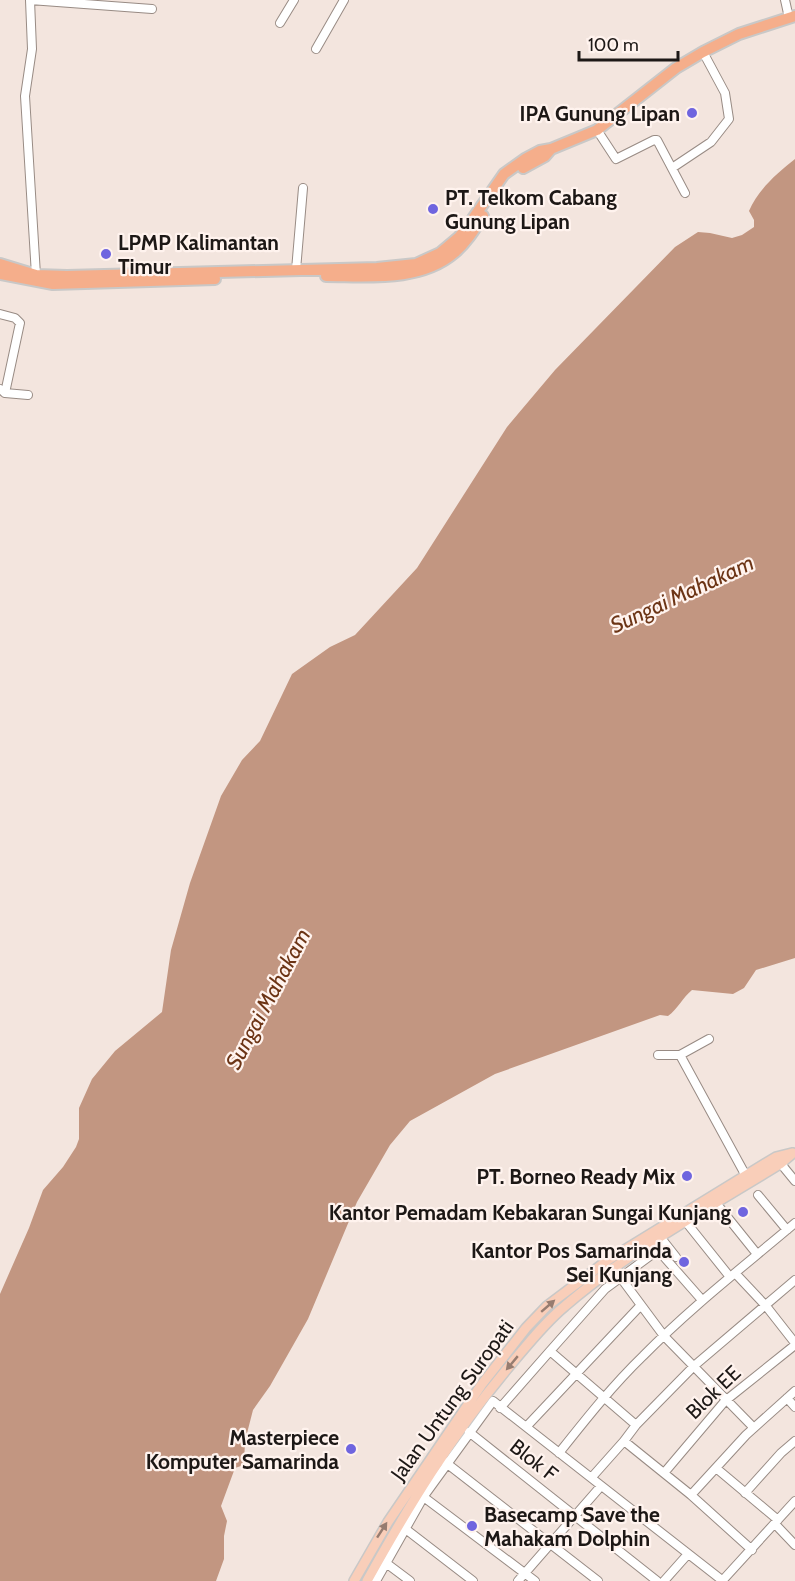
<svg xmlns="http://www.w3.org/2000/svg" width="795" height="1581" font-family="Cabin,sans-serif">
<rect width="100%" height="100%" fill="#f3e5de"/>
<path fill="#c29681" d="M 795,159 L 795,958 L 756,970 L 744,988 L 733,994 L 692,990 C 682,998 678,1009 668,1016 L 660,1015 L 495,1074 L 410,1121 L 390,1145 L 357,1202 L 308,1319 L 270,1386 L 253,1410 L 245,1441 L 244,1465 L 235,1468 L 221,1506 L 227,1521 L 224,1536 L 224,1559 L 216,1581 L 0,1581 L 0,1294 L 29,1228 L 43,1190 L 63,1167 L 76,1147 L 79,1139 L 79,1108 L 92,1079 L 115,1051 L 162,1012 L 171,950 L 190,883 L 221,796 L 242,760 L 260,741 L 292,674 L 330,647 L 355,635 L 417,568 L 507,427 L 555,370 L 675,247 L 698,232 L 710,233 L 732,238 L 742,235 L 754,227 L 754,220 L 749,211 C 758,190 777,173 795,159 Z"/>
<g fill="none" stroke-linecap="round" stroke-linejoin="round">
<g stroke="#988b84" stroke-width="10">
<path id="minor" d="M 30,0 L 32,49 L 25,96 L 36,275
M 30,0 L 152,9
M 785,0 L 789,18
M 280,23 L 294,0
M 316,49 L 344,0
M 597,130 L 616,159 L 654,140 L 657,140 L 685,193
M 672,168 L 711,142 L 729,119 L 725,93 L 703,52
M 296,270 L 303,188
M 0,314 L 15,318 L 20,323 L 5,393
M 0,389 L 5,393 L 28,395
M 658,1055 L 680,1055 L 709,1039
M 680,1055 L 746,1176
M 777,1159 L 795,1181
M 758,1195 L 787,1230
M 716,1203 L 757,1254
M 686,1222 L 730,1277
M 661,1238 L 676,1257
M 735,1273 L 766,1306 L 795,1343
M 618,1274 L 664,1336 L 754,1428
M 787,1398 L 795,1407
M 500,1408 L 550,1351
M 636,1425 L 550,1351 L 605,1289 L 658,1250 L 702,1300
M 527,1426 L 641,1305
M 469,1432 L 657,1581
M 624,1441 L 691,1495 L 752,1550
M 559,1453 C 586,1419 612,1386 643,1356 C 690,1308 743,1267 795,1223
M 445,1462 L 598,1581
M 716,1468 L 778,1520
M 664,1473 L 725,1401 L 795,1345
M 592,1477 L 624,1441 L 636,1425 L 694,1366 L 795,1280
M 745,1493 L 781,1453 L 795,1441
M 421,1495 L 535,1581
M 691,1495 L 746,1435 L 795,1391
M 775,1524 L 795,1545
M 403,1527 L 473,1581
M 386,1563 L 410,1581
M 376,1581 L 424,1496 L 493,1401 L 723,1581
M 518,1581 L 601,1486
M 664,1581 L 688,1554
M 722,1581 L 795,1501"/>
</g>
<g stroke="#c9c8c7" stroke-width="12">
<path id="major" d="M 354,1581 L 388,1522 L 482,1384 L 526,1328 L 547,1306 L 608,1260 L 776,1157 L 792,1153
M 367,1581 C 408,1507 452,1435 507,1369 C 525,1348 543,1324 565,1306 C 630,1250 707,1209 780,1164 L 793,1153"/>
</g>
<g stroke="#c9c8c7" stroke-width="14">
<path id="highway" d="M 523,168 L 545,156 L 551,149
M 0,264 L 36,275 L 67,276 L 377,268 L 416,264 L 440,253 L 459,237 L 467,227 L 504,174 L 525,159 L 540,151 L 551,149 L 597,130 L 676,68 L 703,52 L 739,34 L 795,16
M 0,274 L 53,284 L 215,279
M 326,276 C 368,276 420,282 454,253 C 466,243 474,230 483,216"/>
</g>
<use href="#minor" stroke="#fff" stroke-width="8"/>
<use href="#major" stroke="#f9ceb9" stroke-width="9"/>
<use href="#highway" stroke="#f5ae8b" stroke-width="10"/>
</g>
<defs><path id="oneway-solid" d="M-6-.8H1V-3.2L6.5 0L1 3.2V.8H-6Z" transform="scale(1.5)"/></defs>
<g fill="#967c70">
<use href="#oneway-solid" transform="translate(548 1306) rotate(-41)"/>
<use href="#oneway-solid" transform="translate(512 1363) rotate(130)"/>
<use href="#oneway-solid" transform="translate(382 1530) rotate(-57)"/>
</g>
<g fill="#6f65df" stroke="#fff3ee" stroke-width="2">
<circle cx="692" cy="113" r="6"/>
<circle cx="433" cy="209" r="6"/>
<circle cx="106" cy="254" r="6"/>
<circle cx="687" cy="1176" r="6"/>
<circle cx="743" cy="1212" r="6"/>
<circle cx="684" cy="1262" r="6"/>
<circle cx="351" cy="1449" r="6"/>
<circle cx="472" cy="1526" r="6"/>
</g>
<g text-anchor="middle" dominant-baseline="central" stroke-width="4.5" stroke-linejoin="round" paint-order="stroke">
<g font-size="21" font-weight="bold" fill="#1d1816" stroke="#fff3ee" text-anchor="end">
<text x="680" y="113">IPA Gunung Lipan</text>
<text x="445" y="197" text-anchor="start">PT. Telkom Cabang<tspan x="445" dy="24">Gunung Lipan</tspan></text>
<text x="118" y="242" text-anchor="start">LPMP Kalimantan<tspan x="118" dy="24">Timur</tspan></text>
<text x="675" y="1176">PT. Borneo Ready Mix</text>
<text x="731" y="1212">Kantor Pemadam Kebakaran Sungai Kunjang</text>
<text x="672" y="1250">Kantor Pos Samarinda<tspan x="672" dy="24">Sei Kunjang</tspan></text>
<text x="339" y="1437">Masterpiece<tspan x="339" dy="24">Komputer Samarinda</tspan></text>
<text x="484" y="1514" text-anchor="start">Basecamp Save the<tspan x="484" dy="24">Mahakam Dolphin</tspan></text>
</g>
<g font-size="21" fill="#1d1816" stroke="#fff3ee">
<text transform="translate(713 1392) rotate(-44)">Blok EE</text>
<text transform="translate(452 1400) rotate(-54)">Jalan Untung Suropati</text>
<text transform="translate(534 1460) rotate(38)">Blok F</text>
</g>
<g font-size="22" font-style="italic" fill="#6c3415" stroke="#fff3ee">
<text transform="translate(682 594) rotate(-25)">Sungai Mahakam</text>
<text transform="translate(268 999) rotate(-62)">Sungai Mahakam</text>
</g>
</g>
<path d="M579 51v9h99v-9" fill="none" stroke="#1d1816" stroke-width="3"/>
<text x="588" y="51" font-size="18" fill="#1d1816" stroke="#fff3ee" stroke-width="4.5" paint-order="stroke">100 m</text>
</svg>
